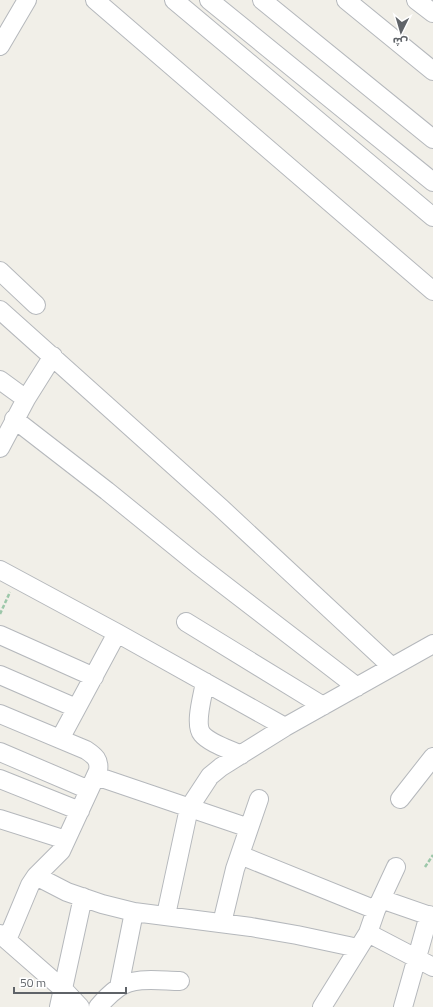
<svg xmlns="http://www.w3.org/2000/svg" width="433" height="1007" font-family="'Titillium Web','Noto Sans Arabic',sans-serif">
<rect width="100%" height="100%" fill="#f1efe8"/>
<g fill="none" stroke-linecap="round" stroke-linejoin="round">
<g stroke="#b5b8bc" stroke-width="20">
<path id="street" d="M 95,0 L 433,291
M 174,0 L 433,217
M 209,0 L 433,182
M 262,0 L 433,139
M 346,0 L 433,71
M 416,0 L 433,13
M 0,46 L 27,0
M 0,271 L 36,305
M 0,310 L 221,508 L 392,667
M 0,380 L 26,399
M 14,419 L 107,491 L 197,564 L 357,687
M 0,448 L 26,399 L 53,356
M 0,570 L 117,633 L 285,727
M 186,622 L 323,706
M 0,635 L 94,677
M 0,675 L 76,708
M 205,682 C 203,695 194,724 202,734 C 209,743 231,750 241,755
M 0,714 L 86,750 C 95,756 100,760 98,771 L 61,851 L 36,876 L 30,885 L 7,940
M 60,739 L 117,633
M 0,752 L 89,790
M 96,776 L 249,828
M 0,779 L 80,811
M 400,799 L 433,757
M 0,819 L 66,840
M 240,855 L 376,910
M 36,876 L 67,892 L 102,904 L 134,912 L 251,927 L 297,935 L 358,948
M 381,899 L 433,917
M 166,915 L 189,808 L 210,776 L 221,767 L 285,727 L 433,644
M 222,923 L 235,869 L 259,799
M 368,933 L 433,967
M 0,934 L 64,990 L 80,1007
M 119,987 L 134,912
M 59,1007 L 83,897
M 98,1007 C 104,1000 111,993 118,988 C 135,976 161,981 180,981
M 322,1007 L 368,933 L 376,910 L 396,867
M 403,1007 L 429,915"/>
</g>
<path stroke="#9cc7a9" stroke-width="2.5" stroke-dasharray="4 2" stroke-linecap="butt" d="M 0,614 L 10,592
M 425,867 L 433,855"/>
<use href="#street" stroke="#fff" stroke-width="18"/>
</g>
<g transform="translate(401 32) rotate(185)" stroke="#ffffff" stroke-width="3" paint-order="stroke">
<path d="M0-3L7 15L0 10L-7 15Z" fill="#5f6368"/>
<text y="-6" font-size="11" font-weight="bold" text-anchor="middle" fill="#5f6368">ش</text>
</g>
<path d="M14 987v6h112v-6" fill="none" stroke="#5f6368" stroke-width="2"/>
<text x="20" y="987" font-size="12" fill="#5f6368" stroke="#ffffff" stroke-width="3" paint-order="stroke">50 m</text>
</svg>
